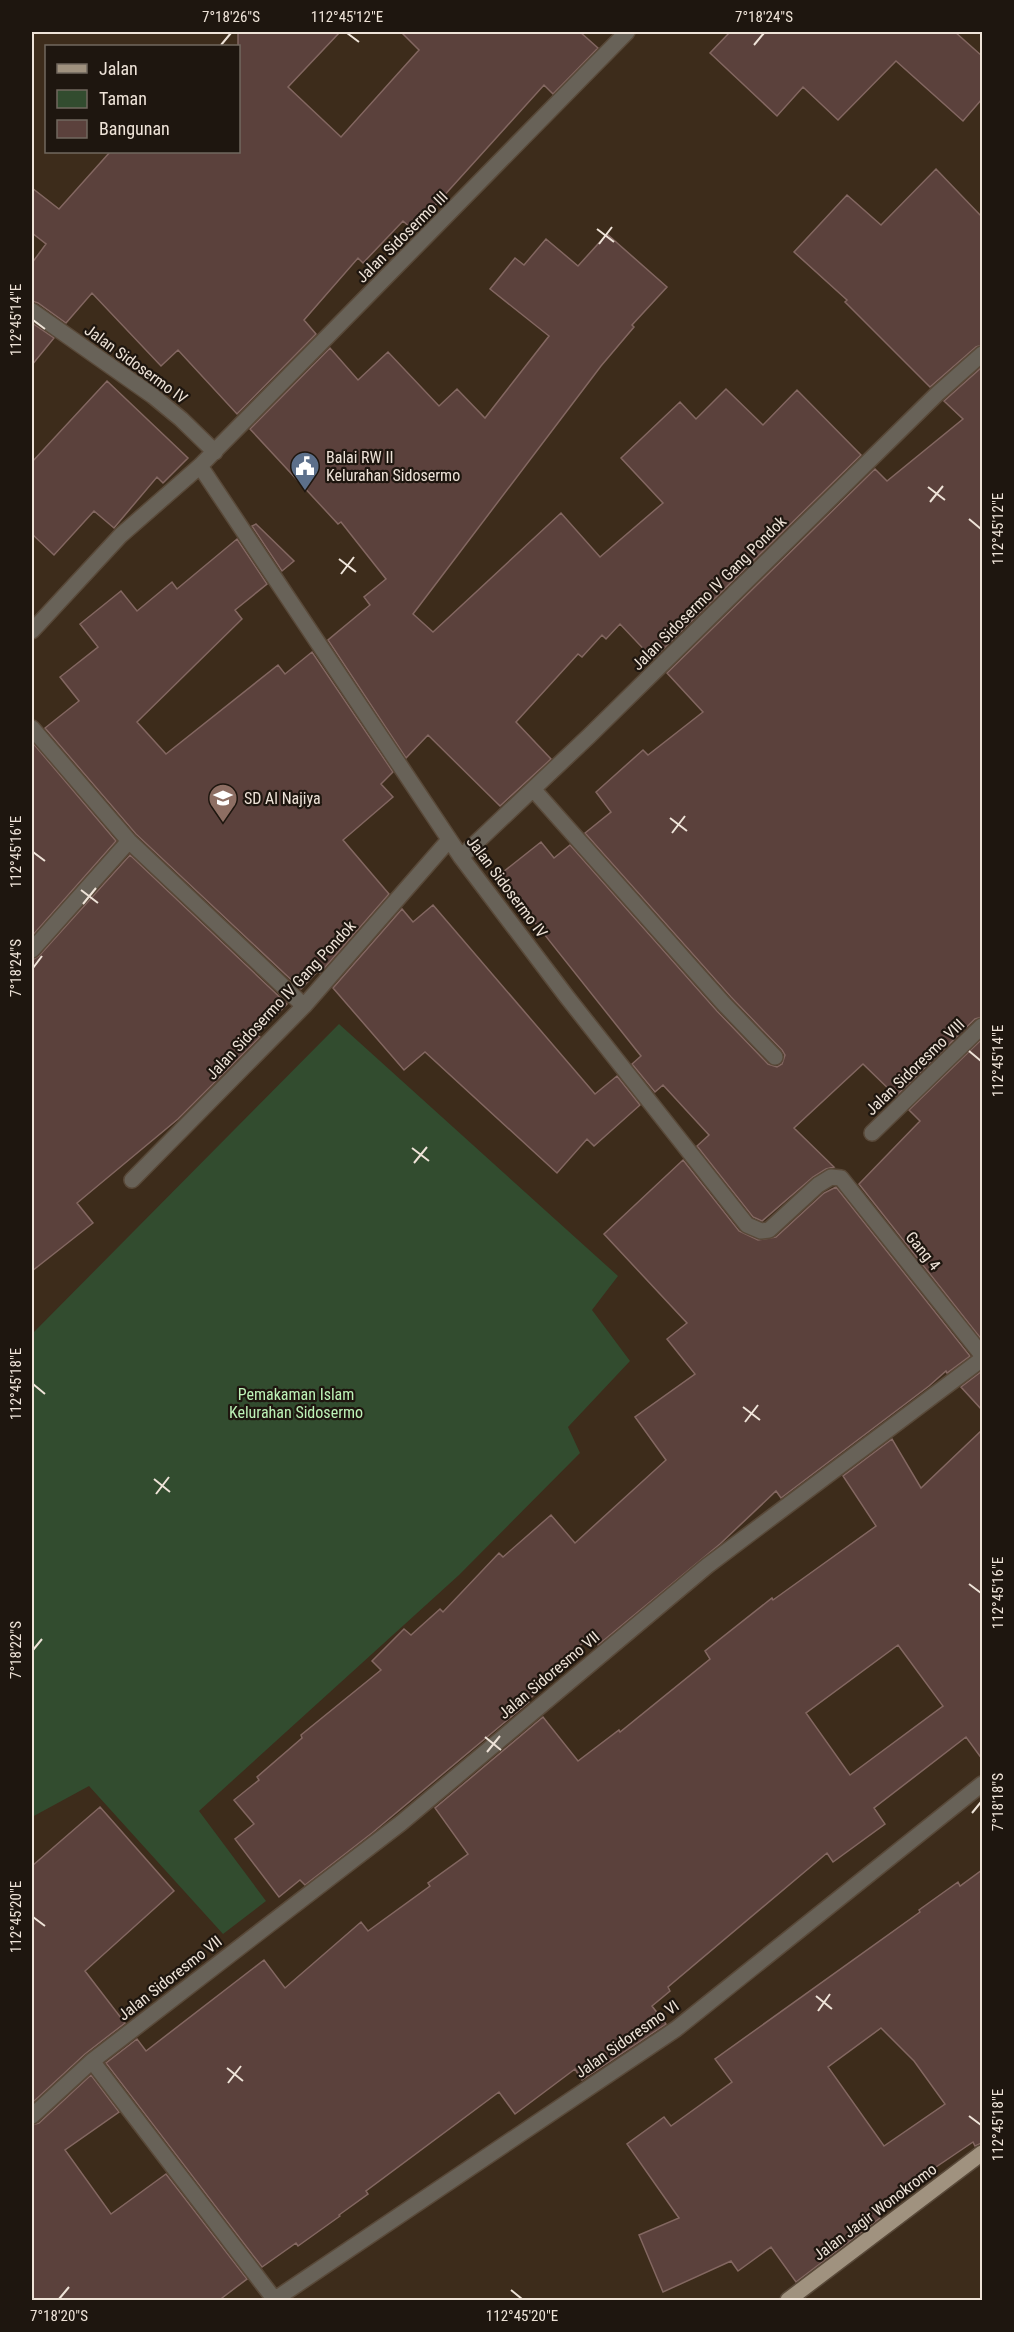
<svg xmlns="http://www.w3.org/2000/svg" width="1014" height="2332" font-family="'Roboto Condensed',sans-serif">
<rect width="100%" height="100%" fill="#3d2c1b"/>
<path fill="#324c2f" d="M 339,1024 L 618,1276 L 592,1310 L 630,1361 L 568,1427 L 580,1453 L 459,1575 L 199,1811 L 266,1901 L 223,1934 L 89,1786 L 32,1817 L 32,1334 Z"/>
<path fill="#5b413c" stroke="#836761" stroke-width="1.5" fill-rule="evenodd" d="M 238,32 L 340,32 L 288,87 L 341,137 L 419,50 L 401,32 L 580,32 L 598,48 L 553,94 L 544,85 L 413,230 L 403,221 L 363,263 L 358,258 L 304,320 L 316,334 L 237,414 L 178,350 L 161,366 L 92,293 L 66,323 L 38,303 L 32,301 L 32,263 L 46,244 L 32,233 L 32,188 L 59,209 L 110,152 L 238,152 Z
M 730,32 L 955,32 L 982,56 L 982,99 L 963,121 L 896,61 L 838,120 L 803,87 L 777,116 L 710,53 Z
M 936,169 L 982,217 L 982,345 L 976,347 L 930,387 L 845,302 L 847,300 L 794,252 L 847,195 L 881,225 Z
M 607,234 L 667,287 L 632,325 L 634,327 L 601,366 L 413,614 L 433,632 L 561,513 L 600,557 L 663,503 L 621,458 L 680,402 L 696,419 L 726,389 L 763,425 L 797,390 L 861,455 L 653,659 L 620,624 L 606,639 L 602,635 L 582,657 L 578,654 L 516,722 L 551,759 L 500,806 L 428,735 L 406,758 L 328,640 L 370,605 L 364,597 L 386,579 L 341,522 L 338,524 L 250,429 L 330,348 L 358,380 L 388,352 L 439,406 L 457,389 L 485,418 L 549,336 L 490,289 L 515,258 L 524,265 L 546,239 L 578,266 Z
M 32,323 L 54,338 L 32,365 Z
M 982,367 L 982,1017 L 975,1019 L 896,1096 L 863,1064 L 794,1128 L 834,1167 L 826,1169 L 813,1177 L 762,1221 L 753,1217 L 697,1146 L 709,1135 L 663,1085 L 655,1092 L 632,1064 L 641,1056 L 498,876 L 541,842 L 554,858 L 570,845 L 717,1011 L 768,1064 L 777,1067 L 782,1064 L 785,1055 L 782,1050 L 731,997 L 585,833 L 611,812 L 596,792 L 643,750 L 648,755 L 703,712 L 667,673 L 875,469 L 887,481 L 963,419 L 944,401 Z
M 107,381 L 188,458 L 163,483 L 157,477 L 114,528 L 94,511 L 54,555 L 32,534 L 32,462 Z
M 256,524 L 294,561 L 282,571 L 252,526 Z
M 237,539 L 267,584 L 235,610 L 242,619 L 137,722 L 166,754 L 278,665 L 285,674 L 312,652 L 393,772 L 381,784 L 393,797 L 343,840 L 389,894 L 320,973 L 318,971 L 301,989 L 136,834 L 45,728 L 79,701 L 60,677 L 98,647 L 80,624 L 121,591 L 137,611 L 172,582 L 177,589 Z
M 32,742 L 116,841 L 32,936 Z
M 130,855 L 287,1004 L 257,1035 L 260,1037 L 178,1119 L 77,1203 L 93,1223 L 32,1271 L 32,960 L 39,956 Z
M 433,905 L 595,1094 L 617,1076 L 640,1105 L 594,1146 L 587,1139 L 557,1173 L 425,1052 L 404,1070 L 333,988 L 402,909 L 413,922 Z
M 982,1039 L 982,1340 L 859,1184 L 920,1121 L 909,1110 Z
M 683,1160 L 739,1231 L 758,1240 L 776,1237 L 824,1193 L 836,1187 L 970,1356 L 947,1373 L 946,1371 L 929,1386 L 781,1498 L 776,1491 L 720,1544 L 598,1645 L 590,1635 L 528,1701 L 529,1702 L 372,1833 L 305,1885 L 300,1880 L 279,1897 L 235,1839 L 254,1824 L 234,1800 L 259,1780 L 257,1777 L 302,1738 L 301,1735 L 381,1670 L 372,1661 L 404,1629 L 411,1635 L 440,1609 L 443,1612 L 499,1553 L 503,1557 L 551,1515 L 575,1543 L 666,1460 L 635,1417 L 695,1374 L 667,1339 L 687,1323 L 604,1234 Z
M 982,1371 L 982,1410 L 961,1387 Z
M 982,1430 L 982,1759 L 966,1737 L 874,1808 L 885,1824 L 833,1862 L 827,1853 L 668,1987 L 670,1991 L 652,2006 L 666,2024 L 582,2080 L 575,2069 L 515,2114 L 499,2092 L 366,2191 L 368,2194 L 339,2215 L 340,2216 L 298,2246 L 296,2243 L 262,2267 L 106,2063 L 137,2039 L 146,2051 L 264,1960 L 285,1988 L 361,1922 L 368,1931 L 430,1886 L 428,1883 L 468,1854 L 435,1808 L 543,1717 L 578,1761 L 619,1730 L 620,1732 L 710,1659 L 705,1651 L 772,1598 L 773,1600 L 876,1526 L 843,1476 L 892,1439 L 921,1488 ZM 898,1645 L 943,1706 L 850,1775 L 806,1713 Z
M 100,1807 L 174,1891 L 85,1971 L 125,2023 L 85,2054 L 32,2103 L 32,1866 Z
M 982,1870 L 982,2143 L 975,2146 L 973,2142 L 874,2209 L 880,2218 L 796,2282 L 771,2247 L 738,2271 L 731,2261 L 663,2292 L 639,2235 L 679,2218 L 627,2144 L 664,2117 L 671,2126 L 732,2082 L 715,2059 L 920,1912 L 919,1910 L 958,1882 L 960,1886 ZM 881,2028 L 914,2061 L 945,2104 L 884,2146 L 828,2067 Z
M 91,2075 L 119,2112 L 65,2150 L 111,2214 L 166,2174 L 247,2279 L 218,2301 L 32,2301 L 32,2125 L 39,2123 Z"/>
<g fill="none" stroke-linecap="round" stroke-linejoin="round">
<g stroke="#594939" stroke-width="18">
<path id="minor" d="M 32,311 L 153,396 L 181,419 L 215,452
M 200,466 L 461,857 L 567,997 L 747,1225 L 761,1231 L 769,1230 L 818,1185 L 831,1177 L 841,1178 L 982,1355
M 32,631 L 121,535 L 200,466 L 627,32
M 32,728 L 129,841 L 304,1006
M 533,789 L 724,1004 L 775,1057
M 461,857 L 589,736 L 937,394 L 982,354
M 32,950 L 129,841
M 872,1133 L 982,1026
M 132,1180 L 304,1006 L 449,840
M 92,2061 L 275,2300
M 32,2116 L 92,2061 L 401,1823 L 707,1566 L 982,1359
M 274,2300 L 676,2029 L 982,1784"/>
</g>
<g stroke="#594939" stroke-width="18">
<path id="major" d="M 788,2300 L 982,2153"/>
</g>
<use href="#minor" stroke="#686258" stroke-width="15"/>
<use href="#major" stroke="#a0927f" stroke-width="15"/>
</g>
<path fill="none" stroke="#eee3d8" stroke-width="2" d="M 347,33 L 359,42M 221,45 L 231,33M 754,45 L 764,33M 597,229 L 614,242M 599,244 L 612,227M 33,320 L 45,329M 928,487 L 945,500M 930,502 L 943,486M 969,519 L 981,529M 339,559 L 356,572M 341,574 L 354,557M 670,818 L 687,831M 672,833 L 685,816M 33,852 L 45,861M 81,890 L 98,903M 83,904 L 96,888M 33,968 L 42,956M 969,1051 L 981,1061M 412,1148 L 429,1161M 414,1163 L 427,1147M 33,1384 L 45,1394M 743,1407 L 760,1420M 745,1422 L 758,1405M 154,1479 L 170,1492M 156,1494 L 169,1477M 969,1584 L 981,1593M 33,1650 L 42,1639M 485,1737 L 501,1750M 487,1752 L 500,1736M 972,1813 L 981,1802M 33,1917 L 45,1926M 816,1996 L 832,2009M 818,2011 L 830,1994M 227,2068 L 243,2081M 228,2083 L 241,2066M 969,2116 L 981,2125M 511,2290 L 522,2299M 59,2299 L 69,2287"/>
<defs>
<g id="civic-pin" transform="scale(1.5)"><path d="M0 17L-7.5 6A9.5 9.5 0 1 1 7.5 6Z" fill="#5c6f8a" stroke="#1e160f"/><path d="M-.6-6.5H3V-4.5H.6V-3L4-1V1h2V6H-6V1h2V-1L-.6-3ZM-1.2 2.5V6h2.4V2.5Z" fill="#fff"/></g>
<g id="school-pin" transform="scale(1.5)"><path d="M0 17L-7.5 6A9.5 9.5 0 1 1 7.5 6Z" fill="#8d6e63" stroke="#1e160f"/><path d="M0-5L7-2L0 1L-7-2ZM-4 1L0 2.5L4 1V4Q0 6-4 4Z" fill="#fff"/></g>
</defs>
<g fill-rule="evenodd">
<use href="#civic-pin" x="305" y="466"/>
<use href="#school-pin" x="223" y="798"/>
</g>
<g text-anchor="middle" dominant-baseline="central" stroke-width="4.5" stroke-linejoin="round" paint-order="stroke">
<g font-size="16" fill="#eee3d8" stroke="#1e160f">
<text transform="translate(402 237) rotate(-45)">Jalan Sidosermo III</text>
<text transform="translate(136 364) rotate(36)">Jalan Sidosermo IV</text>
<text transform="translate(709 593) rotate(-45)">Jalan Sidosermo IV Gang Pondok</text>
<text transform="translate(507 887) rotate(53)">Jalan Sidosermo IV</text>
<text transform="translate(281 1000) rotate(-47)">Jalan Sidosermo IV Gang Pondok</text>
<text transform="translate(915 1067) rotate(-44)">Jalan Sidoresmo VIII</text>
<text transform="translate(923 1251) rotate(51)">Gang 4</text>
<text transform="translate(549 1675) rotate(-40)">Jalan Sidoresmo VII</text>
<text transform="translate(170 1978) rotate(-38)">Jalan Sidoresmo VII</text>
<text transform="translate(627 2039) rotate(-35)">Jalan Sidoresmo VI</text>
<text transform="translate(875 2212) rotate(-37)">Jalan Jagir Wonokromo</text>
</g>
<g font-size="16" fill="#eee3d8" stroke="#1e160f" text-anchor="start">
<text x="326" y="457">Balai RW II<tspan x="326" dy="18">Kelurahan Sidosermo</tspan></text>
<text x="244" y="798">SD Al Najiya</text>
</g>
<g font-size="16" fill="#bdf2b7" stroke="#1e160f">
<text x="296" y="1394">Pemakaman Islam<tspan x="296" dy="18">Kelurahan Sidosermo</tspan></text>
</g>
</g>
<rect width="1014" height="2332" fill="none" stroke="#1e160f" stroke-width="66"/>
<rect x="45" y="45" width="195" height="108" fill="#1e160f" stroke="#71685f" stroke-width="1.5"/>
<rect x="57" y="64" width="30" height="9" fill="#a0927f" stroke="#71685f" stroke-width="1.5"/>
<text x="99" y="75" font-size="18" fill="#eee3d8">Jalan</text>
<rect x="57" y="90" width="30" height="18" fill="#324c2f" stroke="#71685f" stroke-width="1.5"/>
<text x="99" y="105" font-size="18" fill="#eee3d8">Taman</text>
<rect x="57" y="120" width="30" height="18" fill="#5b413c" stroke="#71685f" stroke-width="1.5"/>
<text x="99" y="135" font-size="18" fill="#eee3d8">Bangunan</text>
<rect x="33" y="33" width="948" height="2266" fill="none" stroke="#eee3d8" stroke-width="2"/>
<g font-size="15" text-anchor="middle" fill="#eee3d8">
<text x="231" y="22">7°18'26"S</text>
<text x="347" y="22">112°45'12"E</text>
<text x="764" y="22">7°18'24"S</text>
<text transform="translate(16 320) rotate(-90)" y="5">112°45'14"E</text>
<text transform="translate(998 529) rotate(-90)" y="5">112°45'12"E</text>
<text transform="translate(16 852) rotate(-90)" y="5">112°45'16"E</text>
<text transform="translate(16 968) rotate(-90)" y="5">7°18'24"S</text>
<text transform="translate(998 1061) rotate(-90)" y="5">112°45'14"E</text>
<text transform="translate(16 1384) rotate(-90)" y="5">112°45'18"E</text>
<text transform="translate(998 1593) rotate(-90)" y="5">112°45'16"E</text>
<text transform="translate(16 1650) rotate(-90)" y="5">7°18'22"S</text>
<text transform="translate(998 1802) rotate(-90)" y="5">7°18'18"S</text>
<text transform="translate(16 1917) rotate(-90)" y="5">112°45'20"E</text>
<text transform="translate(998 2125) rotate(-90)" y="5">112°45'18"E</text>
<text x="59" y="2321">7°18'20"S</text>
<text x="522" y="2321">112°45'20"E</text>
</g>
</svg>
